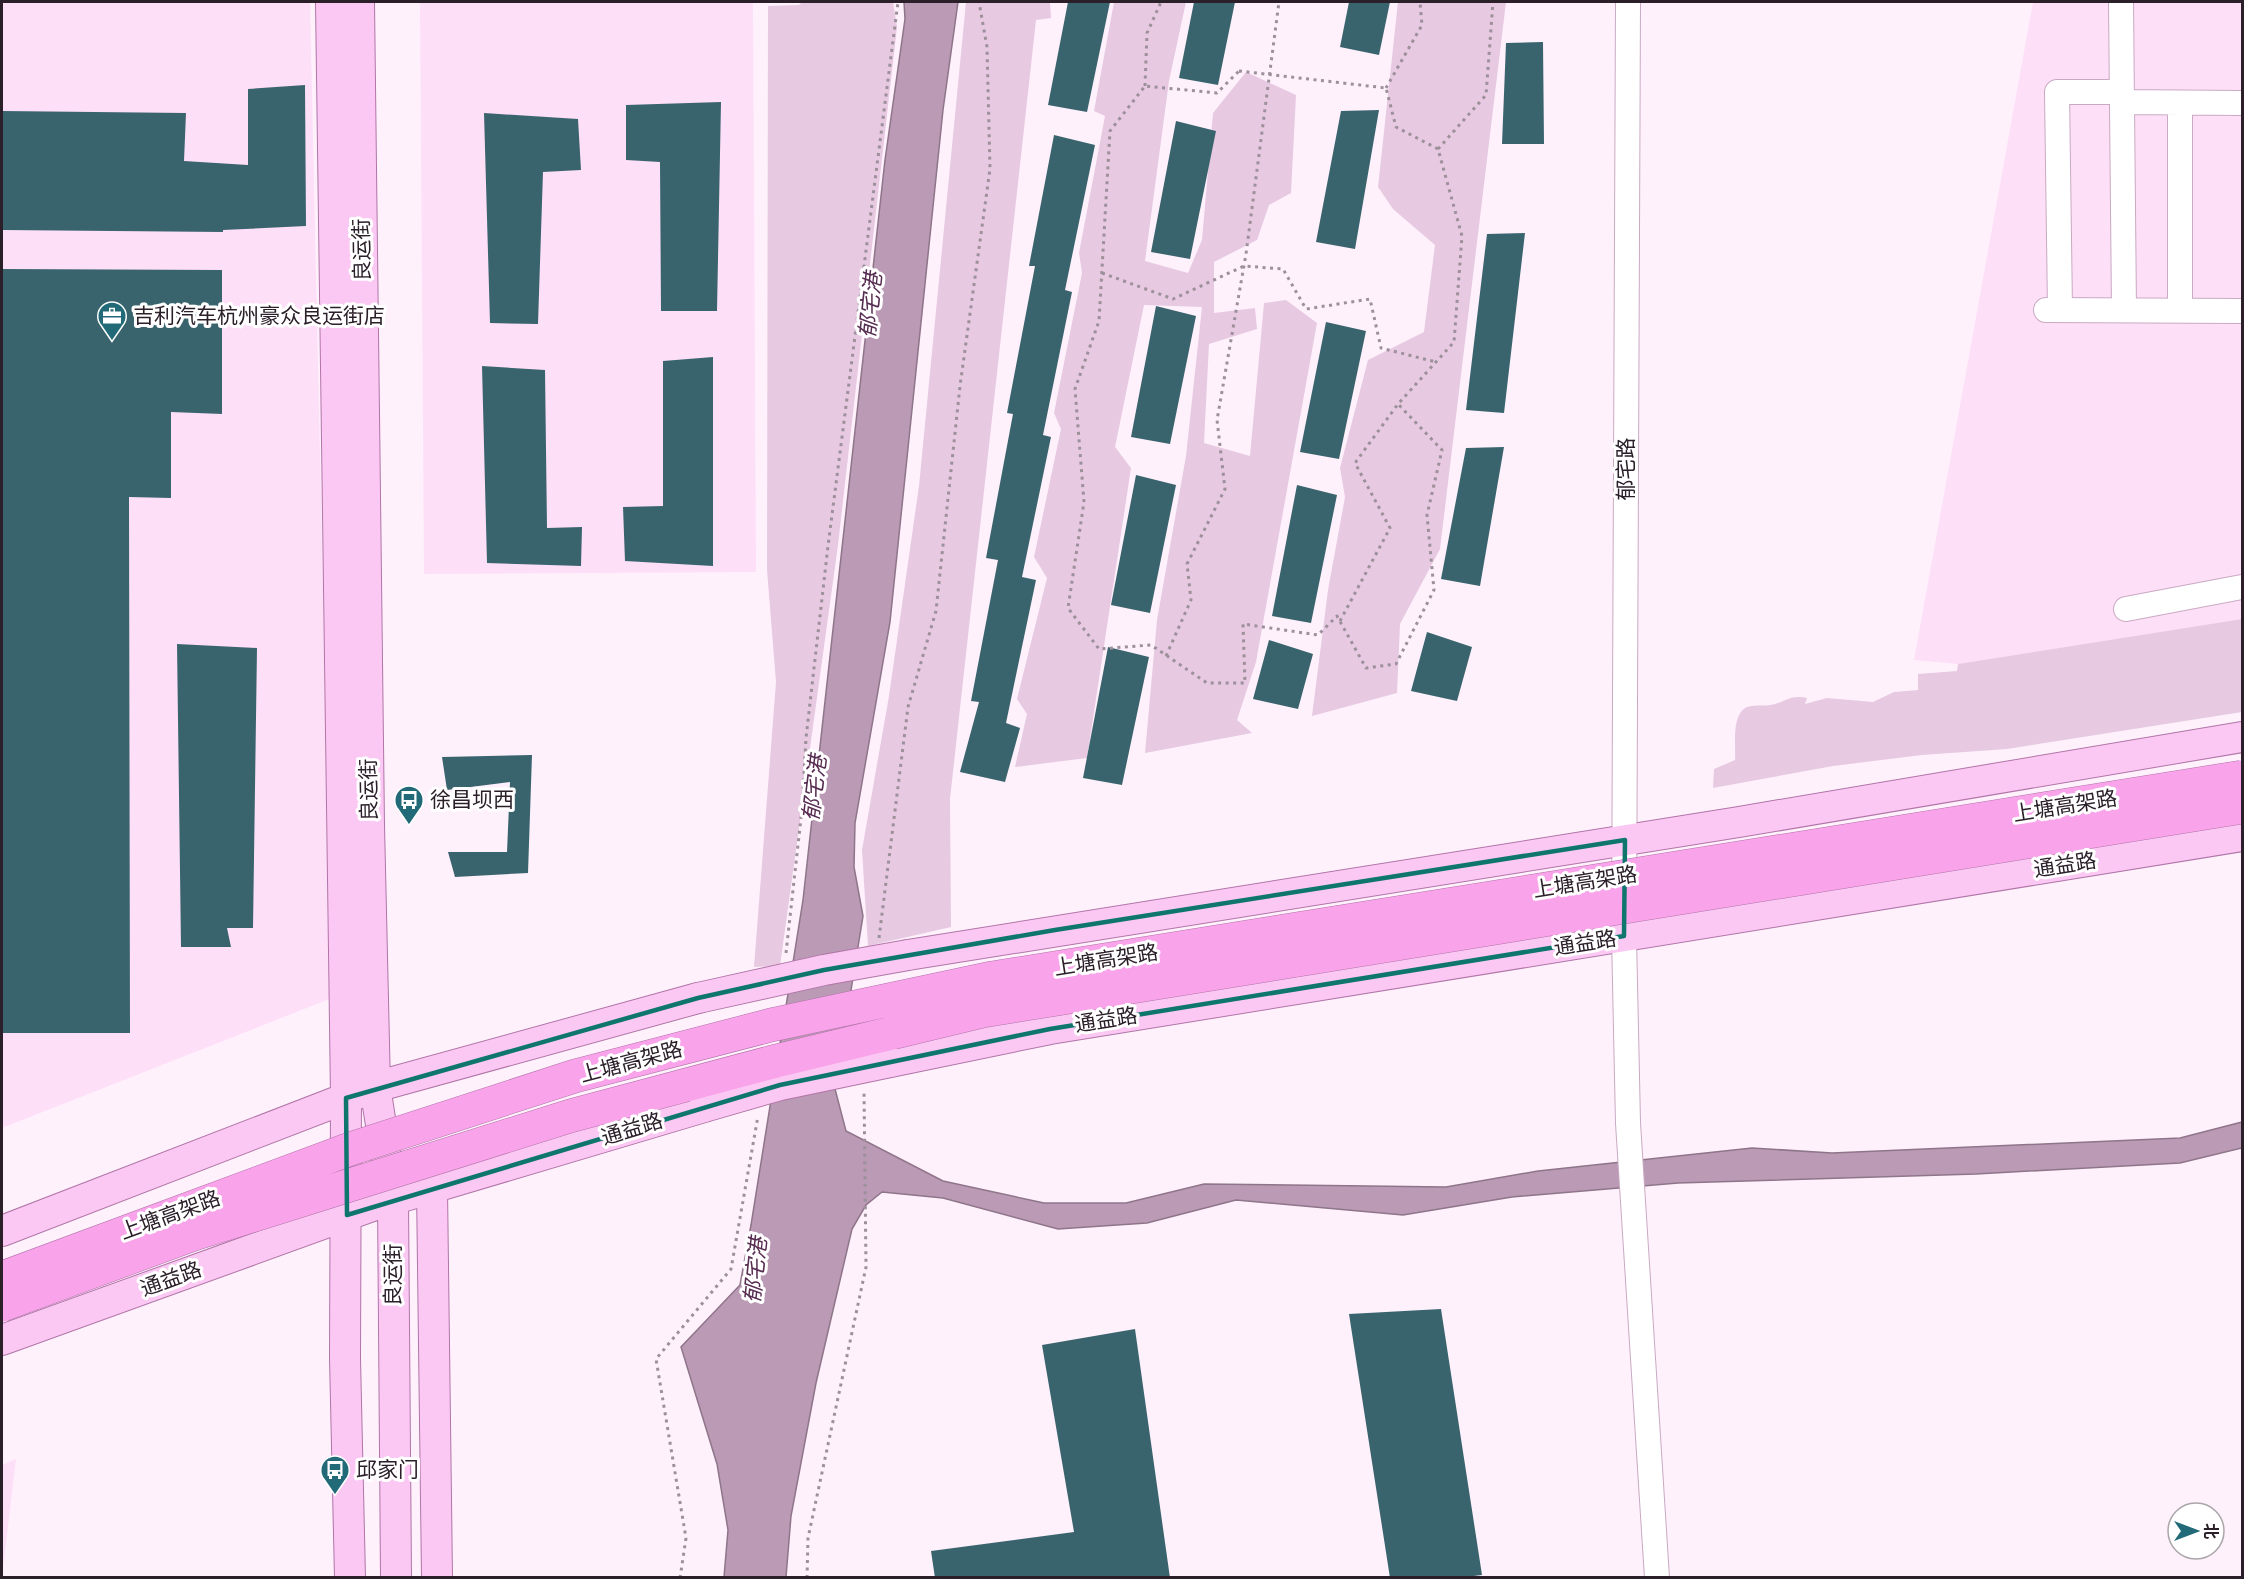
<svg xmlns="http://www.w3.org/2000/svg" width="2244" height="1579" font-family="Jost,'Noto Sans SC',sans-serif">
<rect width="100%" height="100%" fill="#fef1fc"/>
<path fill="#fedff8" d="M 2,2 L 310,2 L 332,998 L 2,1128 Z
M 420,2 L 753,2 L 756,572 L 424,574 Z
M 2033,2 L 2242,2 L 2242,619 L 1958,664 L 1914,660 Z
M 16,1459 L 2,1577 L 2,1465 Z"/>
<path fill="#e7c9e1" d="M 802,2 L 893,2 L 897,27 L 838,545 L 780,966 L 754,967 L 776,682 L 767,570 L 768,6 L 799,5 Z
M 966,2 L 1050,2 L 1051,18 L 1036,20 L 950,799 L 951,927 L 868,946 L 862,850 L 889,696 L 919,486 Z
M 1114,2 L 1186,2 L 1169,81 L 1145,261 L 1188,273 L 1202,240 L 1213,113 L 1246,72 L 1296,95 L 1291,193 L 1269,205 L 1257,240 L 1214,262 L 1214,313 L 1255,308 L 1257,329 L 1209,344 L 1204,443 L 1250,456 L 1264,303 L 1286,300 L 1317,323 L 1256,662 L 1237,720 L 1252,733 L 1145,753 L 1157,620 L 1186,456 L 1202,307 L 1144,305 L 1115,447 L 1131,468 L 1087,758 L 1015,767 L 1027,714 L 1017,699 L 1047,578 L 1034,557 L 1061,429 L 1054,413 L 1082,273 L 1079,253 L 1105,116 L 1094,111 Z
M 1398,2 L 1506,2 L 1440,549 L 1400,624 L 1397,693 L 1312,716 L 1328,590 L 1345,497 L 1340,468 L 1368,360 L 1424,332 L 1435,245 L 1393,209 L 1378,187 Z
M 2242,619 L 2242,712 L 2007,749 L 1922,755 L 1833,766 L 1713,788 L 1714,769 L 1735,760 C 1736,746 1731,714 1747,707 C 1756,704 1767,707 1775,704 C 1789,700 1790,695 1807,698 L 1805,704 L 1827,698 L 1873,702 L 1894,692 L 1918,690 L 1918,674 L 1957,671 L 1958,664 Z"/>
<path fill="#ba9ab4" stroke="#8f758a" stroke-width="1.5" d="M 904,2 L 958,2 L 943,110 L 890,622 L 855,823 L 854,867 L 863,916 L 835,1089 L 846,1131 L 943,1181 L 1044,1203 L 1126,1203 L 1204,1184 L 1446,1187 L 1538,1171 L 1752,1148 L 1832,1153 L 2180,1138 L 2242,1122 L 2242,1148 L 2180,1163 L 1976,1174 L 1678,1183 L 1512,1197 L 1403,1215 L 1236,1200 L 1147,1223 L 1058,1229 L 943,1198 L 882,1192 L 866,1205 L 852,1229 L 816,1383 L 791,1516 L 786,1577 L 724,1577 L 728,1530 L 717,1464 L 681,1347 L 740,1285 L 751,1225 L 803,900 L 885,160 L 905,19 Z"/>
<path fill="#3a646d" d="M 1068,2 L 1110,2 L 1087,112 L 1048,105 Z
M 1194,2 L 1235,2 L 1218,85 L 1179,78 Z
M 1349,2 L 1390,2 L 1379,55 L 1340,47 Z
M 1543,42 L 1544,144 L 1502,144 L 1506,43 Z
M 305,85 L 306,226 L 223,230 L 223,232 L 2,230 L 2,111 L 186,113 L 184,161 L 248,165 L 248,89 Z
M 721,102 L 717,311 L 661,311 L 660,162 L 626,160 L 626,105 Z
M 1379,110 L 1355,249 L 1316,242 L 1341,111 Z
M 484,113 L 578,119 L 581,170 L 543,172 L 538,324 L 490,323 Z
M 1176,121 L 1216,131 L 1190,259 L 1151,252 Z
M 1054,135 L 1095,145 L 1065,290 L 1072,292 L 1043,435 L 1051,437 L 1022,577 L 1036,580 L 1006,723 L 1020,728 L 1005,782 L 960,772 L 979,702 L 971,701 L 998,560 L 986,558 L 1013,414 L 1007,413 L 1035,266 L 1029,266 Z
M 1525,233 L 1504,413 L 1466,410 L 1487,234 Z
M 2,269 L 222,270 L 222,414 L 171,412 L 171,498 L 129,497 L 130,1033 L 2,1033 Z
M 1156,306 L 1196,316 L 1170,444 L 1131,437 Z
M 1326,322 L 1366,331 L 1339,459 L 1300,452 Z
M 713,357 L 713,566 L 625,561 L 623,507 L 663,506 L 663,361 Z
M 482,366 L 545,370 L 547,528 L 582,527 L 581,566 L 487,563 Z
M 1504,447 L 1480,586 L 1441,579 L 1466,448 Z
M 1136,475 L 1176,485 L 1150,613 L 1111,605 Z
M 1297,485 L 1337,495 L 1311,623 L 1272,616 Z
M 1427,632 L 1472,647 L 1457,701 L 1411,691 Z
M 1269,640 L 1313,654 L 1298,709 L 1253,699 Z
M 177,644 L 257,648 L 253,928 L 227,928 L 231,947 L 181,947 Z
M 1108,647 L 1149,657 L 1122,785 L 1083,778 Z
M 532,755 L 528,873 L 455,877 L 448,852 L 507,852 L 510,782 L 447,790 L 442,757 Z
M 1441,1309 L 1482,1575 L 1457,1578 L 1390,1578 L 1349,1314 Z
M 1135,1329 L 1170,1578 L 935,1578 L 931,1551 L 1074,1532 L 1042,1345 Z"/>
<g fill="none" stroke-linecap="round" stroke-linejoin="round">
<g stroke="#c9aac3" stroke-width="26">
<path id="minor" d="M 1628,2 L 1624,936 L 1628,1123 L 1657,1578
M 2121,2 L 2124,310
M 2122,102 L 2242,103
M 2046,310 L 2242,311
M 2060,310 L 2057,92 L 2121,92
M 2180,310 L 2180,103
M 2126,609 L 2242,587"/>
</g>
<g stroke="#b175a7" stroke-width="32">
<path id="major" d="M 331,2 L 346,1098 L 345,1358 L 350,1578
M 359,2 L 369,825 L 375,1087 L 393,1200 L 396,1578
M 908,955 L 1739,822 L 2242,737
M 890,1062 L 1050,1029 L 2242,836
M 432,1188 L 437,1578
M 2,1231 L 375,1087 L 698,998
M 2,1340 L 378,1204 L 704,1107"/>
</g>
<path stroke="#9c909a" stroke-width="3" stroke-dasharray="3 4.5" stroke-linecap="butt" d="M 1239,71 L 1386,88 L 1396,127 L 1438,149 L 1462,236 L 1454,342 L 1398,404 L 1442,450 L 1427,515 L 1434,590 L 1396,664 L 1366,668 L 1337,616 L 1318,635 L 1243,624 L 1245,683 L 1207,683 L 1151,645 L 1099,649 L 1068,608 L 1084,502 L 1075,389 L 1099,321 L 1110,131 L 1145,86 L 1217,93 Z
M 1145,86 L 1147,33 L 1161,2
M 1386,88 L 1422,25 L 1420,2
M 1438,149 L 1486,95 L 1493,2
M 1102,273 L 1173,299 L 1244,266 L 1283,269 L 1306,309 L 1370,299 L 1381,348 L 1436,362
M 1340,621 L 1390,528 L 1355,463 L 1398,404
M 1166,656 L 1191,600 L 1187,564 L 1225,489 L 1217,420 L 1246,254 L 1279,2
M 879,938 L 908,707 L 936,611 L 960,386 L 990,169 L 987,47 L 979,2
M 786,953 L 802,809 L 806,738 L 828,546 L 898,2
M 680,1578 L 686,1538 L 656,1359 L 731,1269 L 758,1116
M 807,1578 L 808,1538 L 866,1267 L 864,1091"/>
<use href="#minor" stroke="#fff" stroke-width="24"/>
<use href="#major" stroke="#fbc8f3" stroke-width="30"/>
<g stroke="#b175a7" stroke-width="32" stroke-linecap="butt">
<path id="major-bridge" d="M 698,998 L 824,970 L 908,955
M 704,1107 L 780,1085 L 890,1062"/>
</g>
<g stroke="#b175a7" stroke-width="34" stroke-linecap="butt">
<path id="highway-bridge" d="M 2,1278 L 350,1149 L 575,1076 L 771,1025 L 992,978 L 2242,777
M 2,1305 L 194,1234 L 570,1116 L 776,1061 L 983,1011 L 2242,807"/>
</g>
<use href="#major-bridge" stroke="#fbc8f3" stroke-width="30"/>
<use href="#highway-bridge" stroke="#f9a3eb" stroke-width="33"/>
</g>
<path fill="none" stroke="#0f766e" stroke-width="4.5" stroke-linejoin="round" d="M 1625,840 L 1624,936 L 1050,1029 L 780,1085 L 347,1215 L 346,1098 L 698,998 L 824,970 L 1055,930 Z"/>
<defs>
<g id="office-pin" transform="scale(1.5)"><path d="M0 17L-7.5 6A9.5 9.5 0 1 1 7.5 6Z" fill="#226a77" stroke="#fff"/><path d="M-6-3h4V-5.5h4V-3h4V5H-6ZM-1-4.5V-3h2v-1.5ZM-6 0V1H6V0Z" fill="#fff"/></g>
<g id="bus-pin" transform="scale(1.5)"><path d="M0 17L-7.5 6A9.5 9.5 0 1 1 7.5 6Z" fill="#226a77" stroke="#fff"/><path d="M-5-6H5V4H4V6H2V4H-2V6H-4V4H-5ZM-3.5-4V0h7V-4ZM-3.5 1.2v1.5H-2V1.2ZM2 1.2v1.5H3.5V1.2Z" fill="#fff"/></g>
</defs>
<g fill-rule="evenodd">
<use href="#office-pin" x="112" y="316"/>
<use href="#bus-pin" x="409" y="800"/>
<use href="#bus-pin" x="335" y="1470"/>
</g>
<g text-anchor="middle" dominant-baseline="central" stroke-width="6" stroke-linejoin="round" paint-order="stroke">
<g font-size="21" fill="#2b2029" stroke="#fff">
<text transform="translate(362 250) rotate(-91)">良运街</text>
<text transform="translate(1626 469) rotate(-90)">郁宅路</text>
<text transform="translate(369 790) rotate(-91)">良运街</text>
<text transform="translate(2065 806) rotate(-9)">上塘高架路</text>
<text transform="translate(2065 865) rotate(-9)">通益路</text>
<text transform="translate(1585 882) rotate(-9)">上塘高架路</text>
<text transform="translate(1585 943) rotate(-9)">通益路</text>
<text transform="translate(1106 960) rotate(-9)">上塘高架路</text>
<text transform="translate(1106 1020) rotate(-9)">通益路</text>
<text transform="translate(631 1062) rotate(-15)">上塘高架路</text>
<text transform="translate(632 1129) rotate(-17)">通益路</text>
<text transform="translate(170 1215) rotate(-20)">上塘高架路</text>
<text transform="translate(393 1275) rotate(-90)">良运街</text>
<text transform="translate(171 1279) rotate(-20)">通益路</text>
</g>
<g font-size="21" fill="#2b2029" stroke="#fff" text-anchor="start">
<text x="133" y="316">吉利汽车杭州豪众良运街店</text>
<text x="430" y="800">徐昌坝西</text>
<text x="356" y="1470">邱家门</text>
</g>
<g font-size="22" font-style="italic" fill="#572c51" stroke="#fff">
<text transform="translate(870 305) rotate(-84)">郁宅港</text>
<text transform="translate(814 788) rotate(-83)">郁宅港</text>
<text transform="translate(755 1270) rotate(-84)">郁宅港</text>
</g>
</g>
<rect width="2244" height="1579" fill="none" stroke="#2b2029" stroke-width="6"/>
<g transform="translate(2196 1531) rotate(90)"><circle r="28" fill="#ffffff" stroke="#aaa6a9" stroke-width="1.5"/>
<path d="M0-4.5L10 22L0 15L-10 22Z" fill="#226a77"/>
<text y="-9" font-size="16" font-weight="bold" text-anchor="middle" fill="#2b2029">北</text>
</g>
</svg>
